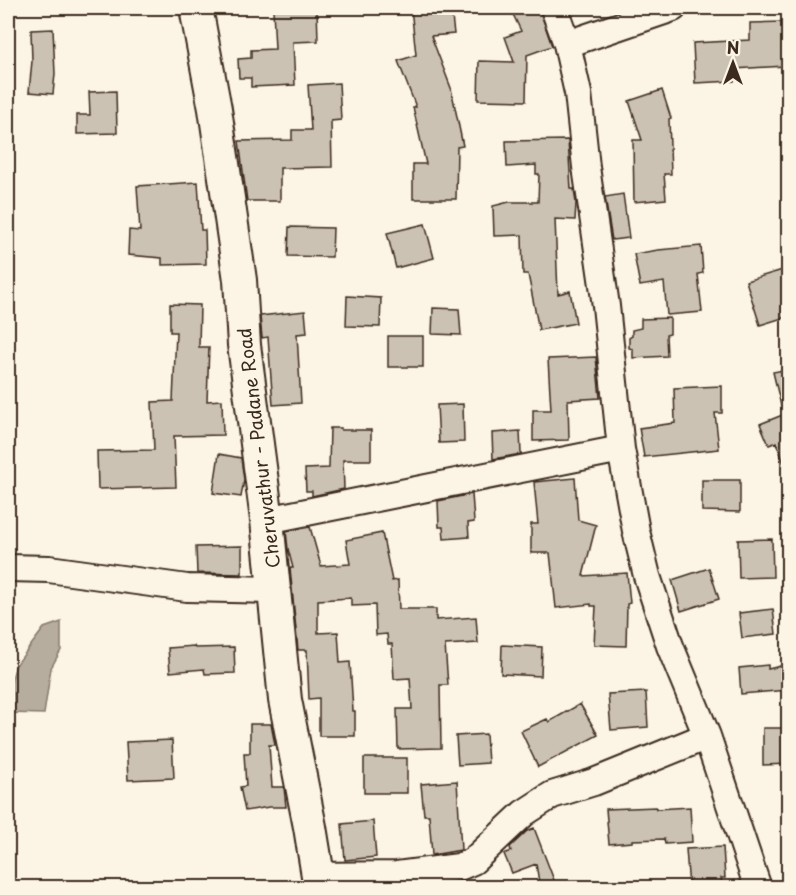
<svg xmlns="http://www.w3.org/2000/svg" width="796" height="895" font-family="'Playpen Sans',sans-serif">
<rect width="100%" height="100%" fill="#fcf5e5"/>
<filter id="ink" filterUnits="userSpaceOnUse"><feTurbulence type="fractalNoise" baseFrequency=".0167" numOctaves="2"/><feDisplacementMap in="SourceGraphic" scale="12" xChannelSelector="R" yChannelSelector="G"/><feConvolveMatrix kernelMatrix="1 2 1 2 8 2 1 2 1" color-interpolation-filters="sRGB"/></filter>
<g filter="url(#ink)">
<path fill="#b7ad9e" stroke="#85796b" stroke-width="1.5" d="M 61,622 L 61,650 L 51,668 L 44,714 L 8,713 L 8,691 L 16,665 L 44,628 Z"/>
<path fill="#ccc2b3" stroke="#3b2a1e" stroke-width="1.5" d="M 317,8 L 318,41 L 293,42 L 295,85 L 251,87 L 251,78 L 239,78 L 238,59 L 251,58 L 251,50 L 275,49 L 273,9 Z
M 411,8 L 451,8 L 454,34 L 431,36 L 451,88 L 463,146 L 457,147 L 456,199 L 413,199 L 413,164 L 426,164 L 413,107 L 416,107 L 398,61 L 416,55 Z
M 510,8 L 539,8 L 552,46 L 527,55 L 526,101 L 478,100 L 479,61 L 514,62 L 505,37 L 521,31 Z
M 784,22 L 786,66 L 734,69 L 734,81 L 695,83 L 693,43 L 750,40 L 750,23 Z
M 53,29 L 55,74 L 53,94 L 29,92 L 32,61 L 31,30 Z
M 339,83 L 341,120 L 331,121 L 332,167 L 280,168 L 280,201 L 247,201 L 239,141 L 292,140 L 292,130 L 311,130 L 308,85 Z
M 662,90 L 671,118 L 669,119 L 671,174 L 664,174 L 666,199 L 634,202 L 633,140 L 642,140 L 629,101 Z
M 116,91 L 117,133 L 77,134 L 77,115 L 90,115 L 89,92 Z
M 568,140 L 571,189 L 574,189 L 576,203 L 575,220 L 555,219 L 558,294 L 570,291 L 576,323 L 539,330 L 528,274 L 523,274 L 522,235 L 494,236 L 493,206 L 509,202 L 538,202 L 539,174 L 536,174 L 536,165 L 507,167 L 506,141 Z
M 198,182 L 201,230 L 205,230 L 206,264 L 162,265 L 162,258 L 128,255 L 129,230 L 140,231 L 137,186 Z
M 623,194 L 629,238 L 612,240 L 605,197 Z
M 425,224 L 434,258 L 396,268 L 387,233 Z
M 289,227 L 333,228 L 332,257 L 288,256 Z
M 701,246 L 703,273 L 698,274 L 702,312 L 667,315 L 664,282 L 640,286 L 634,254 L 658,250 Z
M 786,269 L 789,277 L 789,316 L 760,325 L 746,281 Z
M 347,296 L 381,298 L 380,327 L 346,326 Z
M 170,304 L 200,305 L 199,347 L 209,347 L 207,401 L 222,400 L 223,435 L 174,436 L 176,487 L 98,489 L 97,451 L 154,450 L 152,402 L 173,401 L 176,332 L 170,332 Z
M 433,308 L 459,309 L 461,335 L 432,334 Z
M 305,311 L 307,333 L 297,334 L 301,403 L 273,405 L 268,337 L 262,338 L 260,316 Z
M 670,318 L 670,334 L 666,335 L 667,356 L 633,358 L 633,349 L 629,348 L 629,338 L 632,336 L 632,330 L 641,328 L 641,319 Z
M 388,336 L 423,336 L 423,367 L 388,367 Z
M 596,357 L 600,398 L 568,400 L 569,440 L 533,441 L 533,410 L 551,410 L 548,359 Z
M 789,369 L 789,468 L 785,468 L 777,442 L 769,445 L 760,424 L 785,414 L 783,414 L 773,372 Z
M 722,386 L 722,413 L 715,413 L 719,449 L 644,457 L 639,428 L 675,423 L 674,388 Z
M 463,404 L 464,442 L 439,443 L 437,405 Z
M 330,428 L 341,428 L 341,430 L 371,430 L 371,460 L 343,460 L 344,489 L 312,496 L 312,491 L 306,491 L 305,469 L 329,468 Z
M 520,431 L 521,454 L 493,459 L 492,433 Z
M 219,454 L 241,458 L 244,480 L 241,497 L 213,493 Z
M 575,478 L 578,520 L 596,525 L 583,576 L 627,573 L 630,603 L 627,604 L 626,646 L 594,645 L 596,606 L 591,606 L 591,604 L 556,608 L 550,553 L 531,553 L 531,524 L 538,524 L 534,482 Z
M 702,480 L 740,480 L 740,512 L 702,511 Z
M 472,494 L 474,522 L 468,523 L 469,537 L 444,539 L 443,527 L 439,527 L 438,501 Z
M 310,527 L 321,566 L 350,564 L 346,540 L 382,533 L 392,581 L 398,580 L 399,609 L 436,609 L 436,620 L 476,617 L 478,643 L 445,645 L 448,685 L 440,685 L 441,748 L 398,749 L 397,709 L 412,709 L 410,678 L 394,679 L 392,644 L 388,644 L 387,634 L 376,635 L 375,605 L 351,606 L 351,598 L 318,600 L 318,633 L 338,632 L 340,663 L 350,662 L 353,711 L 355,711 L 355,736 L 319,736 L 319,698 L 309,699 L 307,650 L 298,650 L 290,568 L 293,568 L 288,549 L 286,531 Z
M 772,539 L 773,577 L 739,578 L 738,540 Z
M 242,546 L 242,574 L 197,573 L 196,547 Z
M 709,568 L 719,599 L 681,611 L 672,580 Z
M 773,609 L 776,634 L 742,638 L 739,613 Z
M 502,645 L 542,647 L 541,676 L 501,674 Z
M 194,646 L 195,648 L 234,647 L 235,673 L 205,674 L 204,669 L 170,672 L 168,648 Z
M 789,664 L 789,690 L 741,694 L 739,668 L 768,665 L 768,669 Z
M 646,692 L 648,727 L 611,730 L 608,694 Z
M 580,704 L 598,735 L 538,767 L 521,731 L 547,719 L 549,722 Z
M 250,724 L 271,724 L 275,745 L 269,745 L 272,787 L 284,787 L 286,807 L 269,807 L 245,811 L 240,787 L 246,786 L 244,753 L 250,753 Z
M 763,728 L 789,728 L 789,764 L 763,765 Z
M 486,734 L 488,763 L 458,765 L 456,736 Z
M 172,740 L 174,778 L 128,780 L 126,742 Z
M 364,758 L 407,758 L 407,793 L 364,793 Z
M 457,781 L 461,850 L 432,855 L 429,815 L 424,815 L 421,784 Z
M 656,807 L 656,809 L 690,807 L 692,842 L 665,844 L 664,839 L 632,840 L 632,842 L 609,844 L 606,809 Z
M 373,821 L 376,857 L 345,860 L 342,824 Z
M 534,828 L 539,841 L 557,888 L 540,888 L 536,864 L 512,873 L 504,854 L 511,851 L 510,847 L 527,831 Z
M 723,847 L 725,878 L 721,878 L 723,888 L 689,888 L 686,849 Z"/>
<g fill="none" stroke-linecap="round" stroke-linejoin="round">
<g stroke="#3b2a1e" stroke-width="30">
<path id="minor" d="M 554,8 L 567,44 L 578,93 L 586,167 L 606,306 L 621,449 L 636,531 L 647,576 L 670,646 L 707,736 L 758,888
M 567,44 L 673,8
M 267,520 L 621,449
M 8,568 L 49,569 L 187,588 L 274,590
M 317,876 L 397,875 L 459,867 L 473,861 L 524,813 L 552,795 L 594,782 L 707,736"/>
</g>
<g stroke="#3b2a1e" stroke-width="36">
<path id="major" d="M 196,8 L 215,109 L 240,280 L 244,345 L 267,520 L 285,700 L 310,827 L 320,888"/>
</g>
<use href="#minor" stroke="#fcf5e5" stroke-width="26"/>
<use href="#major" stroke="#fcf5e5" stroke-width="32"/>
</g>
</g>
<g text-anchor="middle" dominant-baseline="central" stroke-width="4.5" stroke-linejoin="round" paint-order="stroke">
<g font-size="18" fill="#3b2a1e" stroke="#fcf5e5">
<text transform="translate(258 448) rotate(-97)">Cheruvathur - Padane Road</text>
</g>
</g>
<rect width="796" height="895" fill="none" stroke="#fcf5e5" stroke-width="30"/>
<rect x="15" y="15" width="766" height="865" fill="none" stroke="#3b2a1e" stroke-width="2" filter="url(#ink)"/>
<g transform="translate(733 63)" stroke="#fcf5e5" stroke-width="4.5" paint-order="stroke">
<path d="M0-4.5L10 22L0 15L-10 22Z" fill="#3b2a1e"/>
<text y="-9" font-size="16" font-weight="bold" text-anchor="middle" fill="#3b2a1e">N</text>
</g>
</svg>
